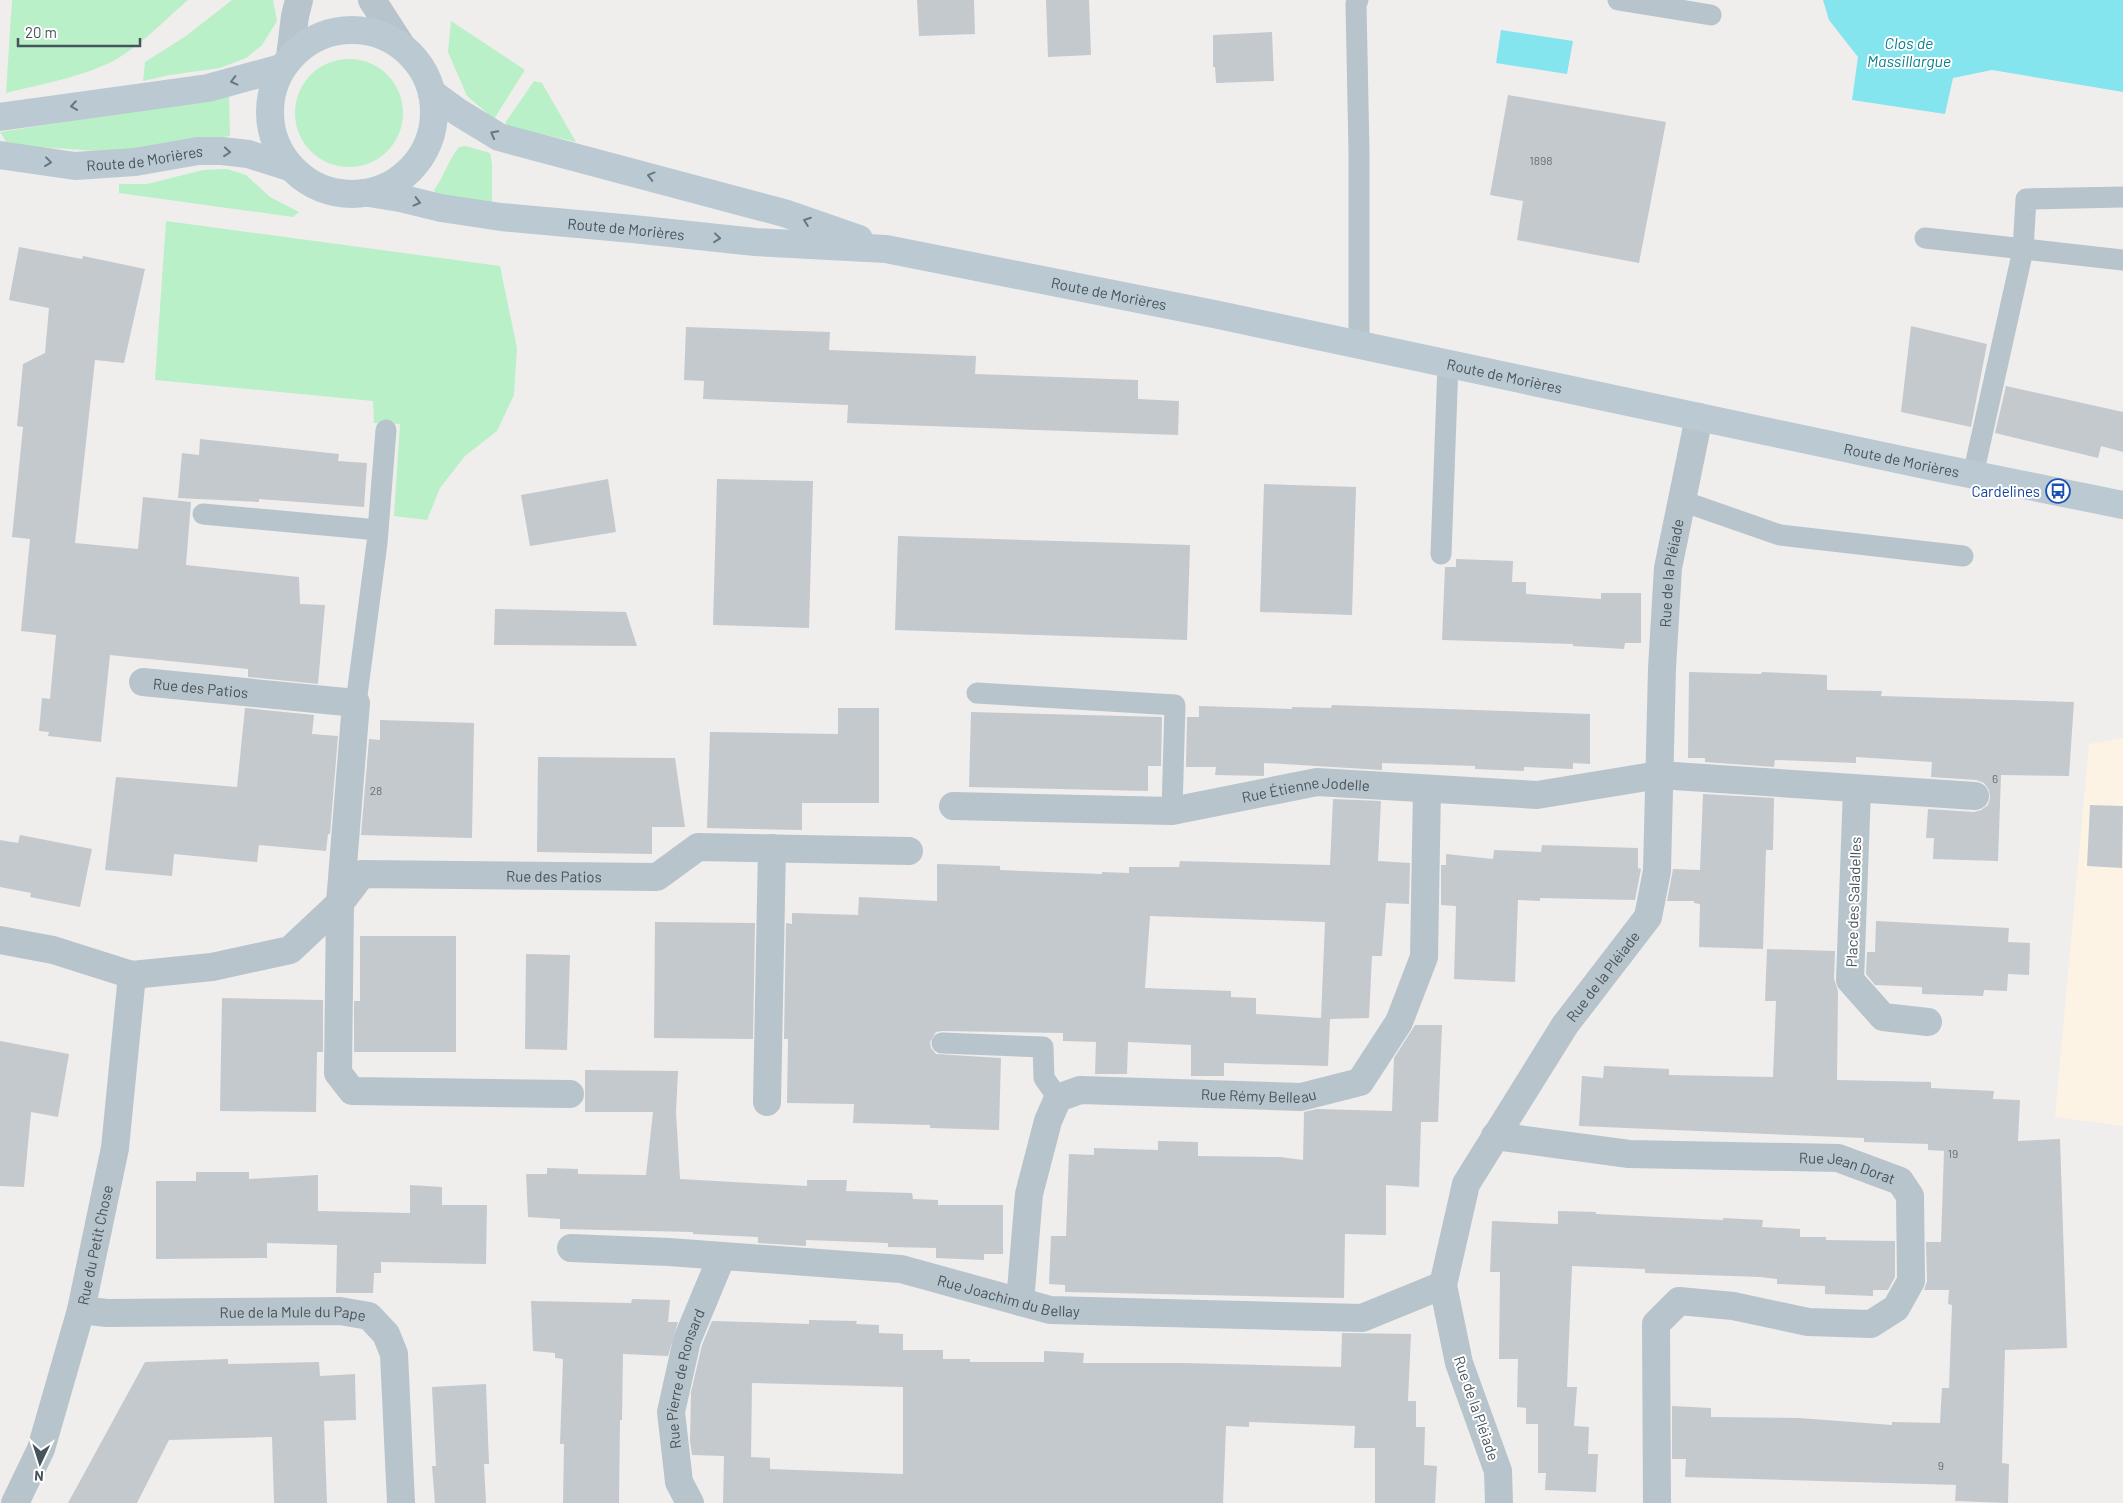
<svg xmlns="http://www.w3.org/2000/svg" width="2123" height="1503" font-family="Barlow,sans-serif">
<rect width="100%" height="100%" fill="#f0eded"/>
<path fill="#fcf3e5" d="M 2123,738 L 2123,1126 L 2055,1117 L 2089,744 Z"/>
<path fill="#b9f0c8" d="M 12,0 L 188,0 C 166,19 144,42 120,57 C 89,76 41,84 6,93 Z
M 232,0 L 273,0 L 277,21 L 262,45 L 246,58 L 220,68 L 170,75 L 143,81 L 145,62 L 186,36 Z
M 451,21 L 525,70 L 494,119 L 467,96 L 448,52 Z
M295 113a54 54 0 1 1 108 0a54 54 0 1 1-108 0Z
M 534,81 L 542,83 L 576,142 L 510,127 L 505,123 Z
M 229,96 L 230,136 L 127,153 L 8,145 L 0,132 Z
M 466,146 L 490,153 L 492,164 L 492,205 L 438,198 L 434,190 C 444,177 448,160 459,147 Z
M 227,169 L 246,175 L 270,197 L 299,212 L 293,217 L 119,193 L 119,184 L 147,184 L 203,170 Z
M 166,221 L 500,266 L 517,348 L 514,395 L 497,431 L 465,456 L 440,488 L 427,520 L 394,516 L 400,424 L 374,423 L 373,401 L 155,380 Z"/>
<path fill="#84e5ef" d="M 1823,0 L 2123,0 L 2123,92 L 1992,70 L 1953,78 L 1945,114 L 1852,100 L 1858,57 L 1829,20 Z
M 1501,30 L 1573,41 L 1567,74 L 1496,63 Z"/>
<path fill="#c4c9cd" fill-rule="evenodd" d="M 917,0 L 974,0 L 975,34 L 919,36 Z
M 1046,0 L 1089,0 L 1091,55 L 1048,57 Z
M 1272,32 L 1274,81 L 1216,83 L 1215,67 L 1213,67 L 1213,35 Z
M 1508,95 L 1666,122 L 1639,263 L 1517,240 L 1523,201 L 1490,195 Z
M 19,247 L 82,259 L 83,256 L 145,269 L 124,363 L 95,360 L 75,543 L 138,549 L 143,497 L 191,502 L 186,565 L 299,577 L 300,604 L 325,605 L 318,684 L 248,677 L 248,669 L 110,655 L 101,742 L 48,736 L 49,732 L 39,731 L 42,698 L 50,699 L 56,635 L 21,631 L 30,539 L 12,537 L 23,427 L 17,426 L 23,364 L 45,353 L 49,308 L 9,300 Z
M 1911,326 L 1987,344 L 1971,427 L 1901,412 Z
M 686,327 L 830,332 L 829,350 L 976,356 L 975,374 L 1138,380 L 1138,399 L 1179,401 L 1178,435 L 847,423 L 848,405 L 703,399 L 704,381 L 684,380 Z
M 2006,386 L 2123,412 L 2123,452 L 2101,446 L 2098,458 L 1995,433 Z
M 200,439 L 339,454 L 338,461 L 367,463 L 364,507 L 259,499 L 259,502 L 178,498 L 182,453 L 199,455 Z
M 608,479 L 616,532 L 530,546 L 521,495 Z
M 717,479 L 813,481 L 809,628 L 713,625 Z
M 1264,484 L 1356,487 L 1352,615 L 1260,612 Z
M 898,536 L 1190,545 L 1187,640 L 895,630 Z
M 1456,559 L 1513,561 L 1512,582 L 1526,582 L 1526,594 L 1601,599 L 1601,593 L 1641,593 L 1641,643 L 1625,643 L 1624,649 L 1573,646 L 1573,644 L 1442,640 L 1445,567 L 1456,567 Z
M 495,609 L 626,612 L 637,646 L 494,645 Z
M 1689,672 L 1761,674 L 1762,672 L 1827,675 L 1827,690 L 1882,691 L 1881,696 L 2074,702 L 2069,776 L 2001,775 L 1998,861 L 1933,859 L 1934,838 L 1926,838 L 1928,809 L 1974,812 L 1981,810 L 1988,805 L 1990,798 L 1989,790 L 1984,783 L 1976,780 L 1931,777 L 1932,762 L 1856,757 L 1856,763 L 1775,760 L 1774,767 L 1705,762 L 1705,758 L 1688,758 Z
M 1332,705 L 1590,714 L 1590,764 L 1573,763 L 1573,769 L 1524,767 L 1524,771 L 1475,769 L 1475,766 L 1382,763 L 1382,770 L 1264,763 L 1264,776 L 1215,775 L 1216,767 L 1186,767 L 1187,717 L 1199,717 L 1199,706 L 1292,709 L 1292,707 L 1331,708 Z
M 245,708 L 314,715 L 312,734 L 338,736 L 330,834 L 328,834 L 326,851 L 259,845 L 257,862 L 174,854 L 172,876 L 105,870 L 116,777 L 237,787 Z
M 838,708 L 879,708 L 879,803 L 802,803 L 802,830 L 707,828 L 710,732 L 838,734 Z
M 971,712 L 1162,717 L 1161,766 L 1148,766 L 1148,791 L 969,787 Z
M 380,720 L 474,723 L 472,838 L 361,835 L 369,739 L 380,740 Z
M 538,757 L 675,758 L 685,827 L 652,827 L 652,854 L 537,852 Z
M 1703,794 L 1774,798 L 1773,850 L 1766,850 L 1763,949 L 1699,947 L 1700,904 L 1694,903 L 1694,901 L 1667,901 L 1673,869 L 1700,870 Z
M 1333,799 L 1381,801 L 1378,861 L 1410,863 L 1409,904 L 1386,903 L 1382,956 L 1372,956 L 1369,1018 L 1330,1019 L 1328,1066 L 1224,1063 L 1224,1076 L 1191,1076 L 1191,1045 L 1128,1042 L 1127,1074 L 1095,1074 L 1096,1042 L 1063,1041 L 1063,1033 L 942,1031 L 936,1032 L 930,1042 L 931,1048 L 936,1054 L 1001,1058 L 999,1130 L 930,1128 L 930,1125 L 853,1123 L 854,1104 L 787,1103 L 788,1039 L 784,1039 L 786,923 L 792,924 L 792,913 L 858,915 L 859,897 L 937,901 L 937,864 L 1000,866 L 1000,870 L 1102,874 L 1102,872 L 1129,873 L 1129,867 L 1179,867 L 1180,861 L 1330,865 ZM 1150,916 L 1325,922 L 1321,1018 L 1256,1014 L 1256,998 L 1231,997 L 1231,991 L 1145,988 Z
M 2090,805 L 2123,806 L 2122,868 L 2087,866 Z
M 20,835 L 92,849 L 80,907 L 30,897 L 31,893 L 0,887 L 0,840 L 18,843 Z
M 1542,845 L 1638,848 L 1638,868 L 1641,869 L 1635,900 L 1540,898 L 1540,901 L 1518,900 L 1515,982 L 1454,979 L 1456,906 L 1441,905 L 1441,865 L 1446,865 L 1446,854 L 1493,859 L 1494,850 L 1541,852 Z
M 1876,921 L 2009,928 L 2008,942 L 2030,943 L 2029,975 L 2008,974 L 2007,991 L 1984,990 L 1983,996 L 1922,994 L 1922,987 L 1875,985 L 1866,974 L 1867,952 L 1875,952 Z
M 655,922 L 755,923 L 753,1039 L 654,1038 Z
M 360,936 L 456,936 L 456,1052 L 354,1052 L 354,1001 L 360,1001 Z
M 1767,949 L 1835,951 L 1834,979 L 1838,991 L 1837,1080 L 1931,1082 L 1931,1088 L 1994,1091 L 1993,1099 L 2020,1100 L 2018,1141 L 2060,1139 L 2067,1348 L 2005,1350 L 2002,1463 L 2009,1464 L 2008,1503 L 1955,1501 L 1956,1485 L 1685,1477 L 1686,1459 L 1672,1459 L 1672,1406 L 1711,1408 L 1711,1417 L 1799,1418 L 1892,1425 L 1892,1422 L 1940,1423 L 1942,1388 L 1949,1388 L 1952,1305 L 1948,1304 L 1949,1290 L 1924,1290 L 1927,1281 L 1926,1242 L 1941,1242 L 1944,1151 L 1928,1150 L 1928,1144 L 1864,1142 L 1864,1138 L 1579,1126 L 1582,1076 L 1603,1078 L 1604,1066 L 1669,1069 L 1669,1075 L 1773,1077 L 1776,1001 L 1765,1001 Z
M 526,954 L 570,955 L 567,1050 L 525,1049 Z
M 222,998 L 323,1000 L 323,1052 L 317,1052 L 316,1112 L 220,1111 Z
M 1415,1025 L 1442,1025 L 1438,1122 L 1421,1122 L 1419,1187 L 1386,1185 L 1386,1235 L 1345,1234 L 1344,1298 L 1065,1292 L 1065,1285 L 1049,1284 L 1051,1236 L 1066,1236 L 1069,1154 L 1094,1155 L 1094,1148 L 1158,1150 L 1158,1141 L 1198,1142 L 1198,1156 L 1280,1157 L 1303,1160 L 1304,1112 L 1317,1109 L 1392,1111 L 1394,1058 Z
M 0,1041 L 69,1054 L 58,1117 L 31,1112 L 24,1187 L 0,1186 Z
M 585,1070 L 678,1071 L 676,1112 L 680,1179 L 807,1186 L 807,1180 L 847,1180 L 846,1191 L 912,1193 L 913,1199 L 938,1200 L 938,1205 L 1003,1205 L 1003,1254 L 984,1254 L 984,1260 L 936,1258 L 936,1248 L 888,1247 L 888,1243 L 806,1240 L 806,1246 L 758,1243 L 758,1237 L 693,1234 L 693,1232 L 560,1229 L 560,1219 L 528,1217 L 526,1174 L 547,1174 L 547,1168 L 578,1169 L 578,1174 L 646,1175 L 653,1112 L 585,1112 Z
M 196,1172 L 249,1172 L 249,1179 L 318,1175 L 318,1211 L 410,1213 L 410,1185 L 442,1187 L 442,1205 L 487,1205 L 486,1264 L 381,1262 L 381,1273 L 374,1273 L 373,1293 L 336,1293 L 337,1245 L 267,1243 L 267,1258 L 156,1259 L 156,1181 L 196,1181 Z
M 1558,1211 L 1596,1212 L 1596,1214 L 1723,1220 L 1723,1218 L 1763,1220 L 1762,1227 L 1800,1229 L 1800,1237 L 1826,1237 L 1826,1240 L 1895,1241 L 1895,1277 L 1888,1290 L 1873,1290 L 1873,1296 L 1825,1294 L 1825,1286 L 1777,1284 L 1777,1279 L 1760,1277 L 1645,1273 L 1645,1269 L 1572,1266 L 1567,1387 L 1577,1387 L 1574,1426 L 1589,1427 L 1588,1454 L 1598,1454 L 1596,1492 L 1545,1490 L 1546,1473 L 1538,1473 L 1538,1424 L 1526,1424 L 1526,1408 L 1517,1407 L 1518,1359 L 1499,1359 L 1500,1272 L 1490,1272 L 1492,1221 L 1558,1224 Z
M 632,1299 L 670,1300 L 668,1322 L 678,1322 L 668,1356 L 623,1354 L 622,1420 L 620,1420 L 619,1503 L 563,1503 L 564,1444 L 560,1444 L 563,1359 L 555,1358 L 555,1353 L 533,1351 L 531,1301 L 631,1303 Z
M 809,1320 L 857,1321 L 856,1324 L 879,1325 L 879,1333 L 903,1334 L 903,1350 L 943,1350 L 943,1359 L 970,1359 L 970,1362 L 1044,1362 L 1044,1351 L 1084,1353 L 1083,1363 L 1184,1363 L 1341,1367 L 1342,1333 L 1411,1334 L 1408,1401 L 1416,1401 L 1416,1427 L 1425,1427 L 1424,1465 L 1437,1466 L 1435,1503 L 1375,1503 L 1375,1448 L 1354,1448 L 1355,1426 L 1249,1422 L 1249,1427 L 1226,1426 L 1223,1503 L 723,1503 L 724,1456 L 692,1455 L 690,1441 L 691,1392 L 702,1345 L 712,1321 L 809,1324 ZM 752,1383 L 903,1387 L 903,1474 L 770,1469 L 770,1458 L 751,1457 Z
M 228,1359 L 228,1364 L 319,1362 L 320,1376 L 355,1374 L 356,1420 L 324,1421 L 327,1503 L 274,1503 L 272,1437 L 169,1440 L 137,1503 L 68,1503 L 145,1362 Z
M 486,1384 L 489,1464 L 484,1464 L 486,1503 L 435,1503 L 432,1466 L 436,1466 L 432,1387 Z"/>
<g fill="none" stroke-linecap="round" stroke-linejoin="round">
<path stroke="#b8c4cb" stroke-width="21" d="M 1358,0 L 1356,4 L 1359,153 L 1359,344
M 1618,0 L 1711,15
M 1925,238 L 2123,260
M 1973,475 L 2023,250 L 2026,199 L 2123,197
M 1682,501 L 1780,535 L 1963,556
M 203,514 L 378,530
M 1441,554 L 1448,364
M 977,693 L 1175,705 L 1172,811
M 356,703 L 377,543 L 386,430
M 942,1043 L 1043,1047 L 1044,1078 L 1058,1098"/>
<g stroke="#b8c4cb" stroke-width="28">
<path id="s1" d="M 143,682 L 356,703 L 340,903 L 338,1073 L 352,1091 L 570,1094"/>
<path d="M 1857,789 L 1850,980 L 1883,1017 L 1928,1022"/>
<path id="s2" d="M 953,806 L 1172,811 L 1317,782 L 1537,795 L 1659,775 L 1975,796"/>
<path id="s3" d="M 0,940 L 53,950 L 132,975 L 212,967 L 290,950 L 340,903 L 362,874 L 657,877 L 698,847 L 909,851"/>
<path d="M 767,1102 L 772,848"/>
<path id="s4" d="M 1495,1136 L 1629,1154 L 1838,1158 L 1900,1181 L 1910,1196 L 1911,1281 L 1896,1308 L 1871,1324 L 1808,1322 L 1733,1306 L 1679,1301 L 1656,1324 L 1657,1503"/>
<path id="s5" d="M 571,1248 L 669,1252 L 901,1269 L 1050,1310 L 1362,1318 L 1443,1285"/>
<path id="s6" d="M 1020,1302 L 1029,1194 L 1048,1121 L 1058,1098 L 1080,1090 L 1301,1097 L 1360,1082 L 1399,1022 L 1424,957 L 1427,789"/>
<path id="s7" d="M 81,1310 L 107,1313 L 340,1311 L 369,1316 L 386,1334 L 394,1354 L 401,1503"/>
<path id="s8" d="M 15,1503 L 41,1449 L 81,1310 L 115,1148 L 132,975"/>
<path id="s9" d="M 690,1503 L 679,1482 L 671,1412 L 687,1340 L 722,1256"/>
<path id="s10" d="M 1499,1503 L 1498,1471 L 1459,1363 L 1443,1285 L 1466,1184 L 1565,1025 L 1648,917 L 1657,871 L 1662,668 L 1668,568 L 1699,417"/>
</g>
<path stroke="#b8c4cb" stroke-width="28" d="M 372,0 L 401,45
M 290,57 L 295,16 L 299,0"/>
<g stroke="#bac9d2" stroke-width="28">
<circle cx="352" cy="112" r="82"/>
<path d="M 432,93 L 458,112 L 499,137 L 784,213 L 859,239"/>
<path d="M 0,117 L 208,88 L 281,68"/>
<path id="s11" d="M 0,155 L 75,166 L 135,162 L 198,151 L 222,151 L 248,154 L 289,167"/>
<path id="s12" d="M 369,193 L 400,198 L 441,208 L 501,217 L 633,229 L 755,242 L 886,249 L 1214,314 L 1925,465 L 2123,505"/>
</g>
</g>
<defs><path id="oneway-chevron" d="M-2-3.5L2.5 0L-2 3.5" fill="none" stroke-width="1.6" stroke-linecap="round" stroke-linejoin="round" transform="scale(1.25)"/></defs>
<g stroke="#68767f">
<use href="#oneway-chevron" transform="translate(234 81) rotate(166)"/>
<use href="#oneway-chevron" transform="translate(74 106) rotate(172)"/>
<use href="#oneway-chevron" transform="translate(494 134) rotate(-152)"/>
<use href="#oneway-chevron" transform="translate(227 152) rotate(5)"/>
<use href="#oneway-chevron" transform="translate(48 162) rotate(7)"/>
<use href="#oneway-chevron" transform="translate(651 176) rotate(-165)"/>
<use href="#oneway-chevron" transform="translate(417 202) rotate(14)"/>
<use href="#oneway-chevron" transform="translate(807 221) rotate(-160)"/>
<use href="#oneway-chevron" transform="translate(717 238) rotate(6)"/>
</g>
<defs>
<g id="bus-ring" transform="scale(1.25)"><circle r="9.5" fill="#fff" stroke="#1a4fb4" stroke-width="1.5"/><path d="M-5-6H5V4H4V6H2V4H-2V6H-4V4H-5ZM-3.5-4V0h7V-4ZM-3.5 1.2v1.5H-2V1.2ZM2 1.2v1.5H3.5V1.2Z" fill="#1a4fb4"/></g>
</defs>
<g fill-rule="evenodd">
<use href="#bus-ring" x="2058" y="491"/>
</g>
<g text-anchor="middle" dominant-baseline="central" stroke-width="4" stroke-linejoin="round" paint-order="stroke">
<g font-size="12" fill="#657078">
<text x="1541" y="160">1898</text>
<text x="1995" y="778">6</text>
<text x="376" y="790">28</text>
<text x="1953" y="1153">19</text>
<text x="1941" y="1465">9</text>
</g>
<g font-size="15" fill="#45535b" stroke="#fff">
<text stroke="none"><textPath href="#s11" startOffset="146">Route de Morières</textPath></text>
<text stroke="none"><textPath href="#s12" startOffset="260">Route de Morières</textPath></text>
<text stroke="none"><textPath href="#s12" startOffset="748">Route de Morières</textPath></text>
<text stroke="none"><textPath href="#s12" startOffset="1152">Route de Morières</textPath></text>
<text stroke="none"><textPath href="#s12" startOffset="1558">Route de Morières</textPath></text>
<text stroke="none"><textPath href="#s10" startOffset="999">Rue de la Pléiade</textPath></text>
<text stroke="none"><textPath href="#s1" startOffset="58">Rue des Patios</textPath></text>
<text stroke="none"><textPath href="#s2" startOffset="355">Rue Étienne Jodelle</textPath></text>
<text stroke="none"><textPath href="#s3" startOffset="594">Rue des Patios</textPath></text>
<text transform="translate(1853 902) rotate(-88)">Place des Saladelles</text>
<text stroke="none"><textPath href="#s10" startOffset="579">Rue de la Pléiade</textPath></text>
<text stroke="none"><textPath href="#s6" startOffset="411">Rue Rémy Belleau</textPath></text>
<text stroke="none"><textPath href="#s4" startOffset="355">Rue Jean Dorat</textPath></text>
<text stroke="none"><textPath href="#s8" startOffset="271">Rue du Petit Chose</textPath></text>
<text stroke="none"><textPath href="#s5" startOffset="442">Rue Joachim du Bellay</textPath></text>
<text stroke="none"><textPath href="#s7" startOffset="212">Rue de la Mule du Pape</textPath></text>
<text stroke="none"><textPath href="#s9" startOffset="129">Rue Pierre de Ronsard</textPath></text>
<text transform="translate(1477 1408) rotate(71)">Rue de la Pléiade</text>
</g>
<g font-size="15" fill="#164399" stroke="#fff" text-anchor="end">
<text x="2040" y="491">Cardelines</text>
</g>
<g font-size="16" font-style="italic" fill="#09818e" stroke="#fff">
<text x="1909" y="42">Clos de<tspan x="1909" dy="18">Massillargue</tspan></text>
</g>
</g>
<g transform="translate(40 1463) rotate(184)" stroke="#ffffff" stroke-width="4" paint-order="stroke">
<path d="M0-4L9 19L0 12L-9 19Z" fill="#45535b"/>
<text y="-8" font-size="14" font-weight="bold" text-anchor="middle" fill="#45535b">N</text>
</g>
<path d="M18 38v8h122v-8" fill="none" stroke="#45535b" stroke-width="2.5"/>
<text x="25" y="38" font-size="15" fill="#45535b" stroke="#ffffff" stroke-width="4" paint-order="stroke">20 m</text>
</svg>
